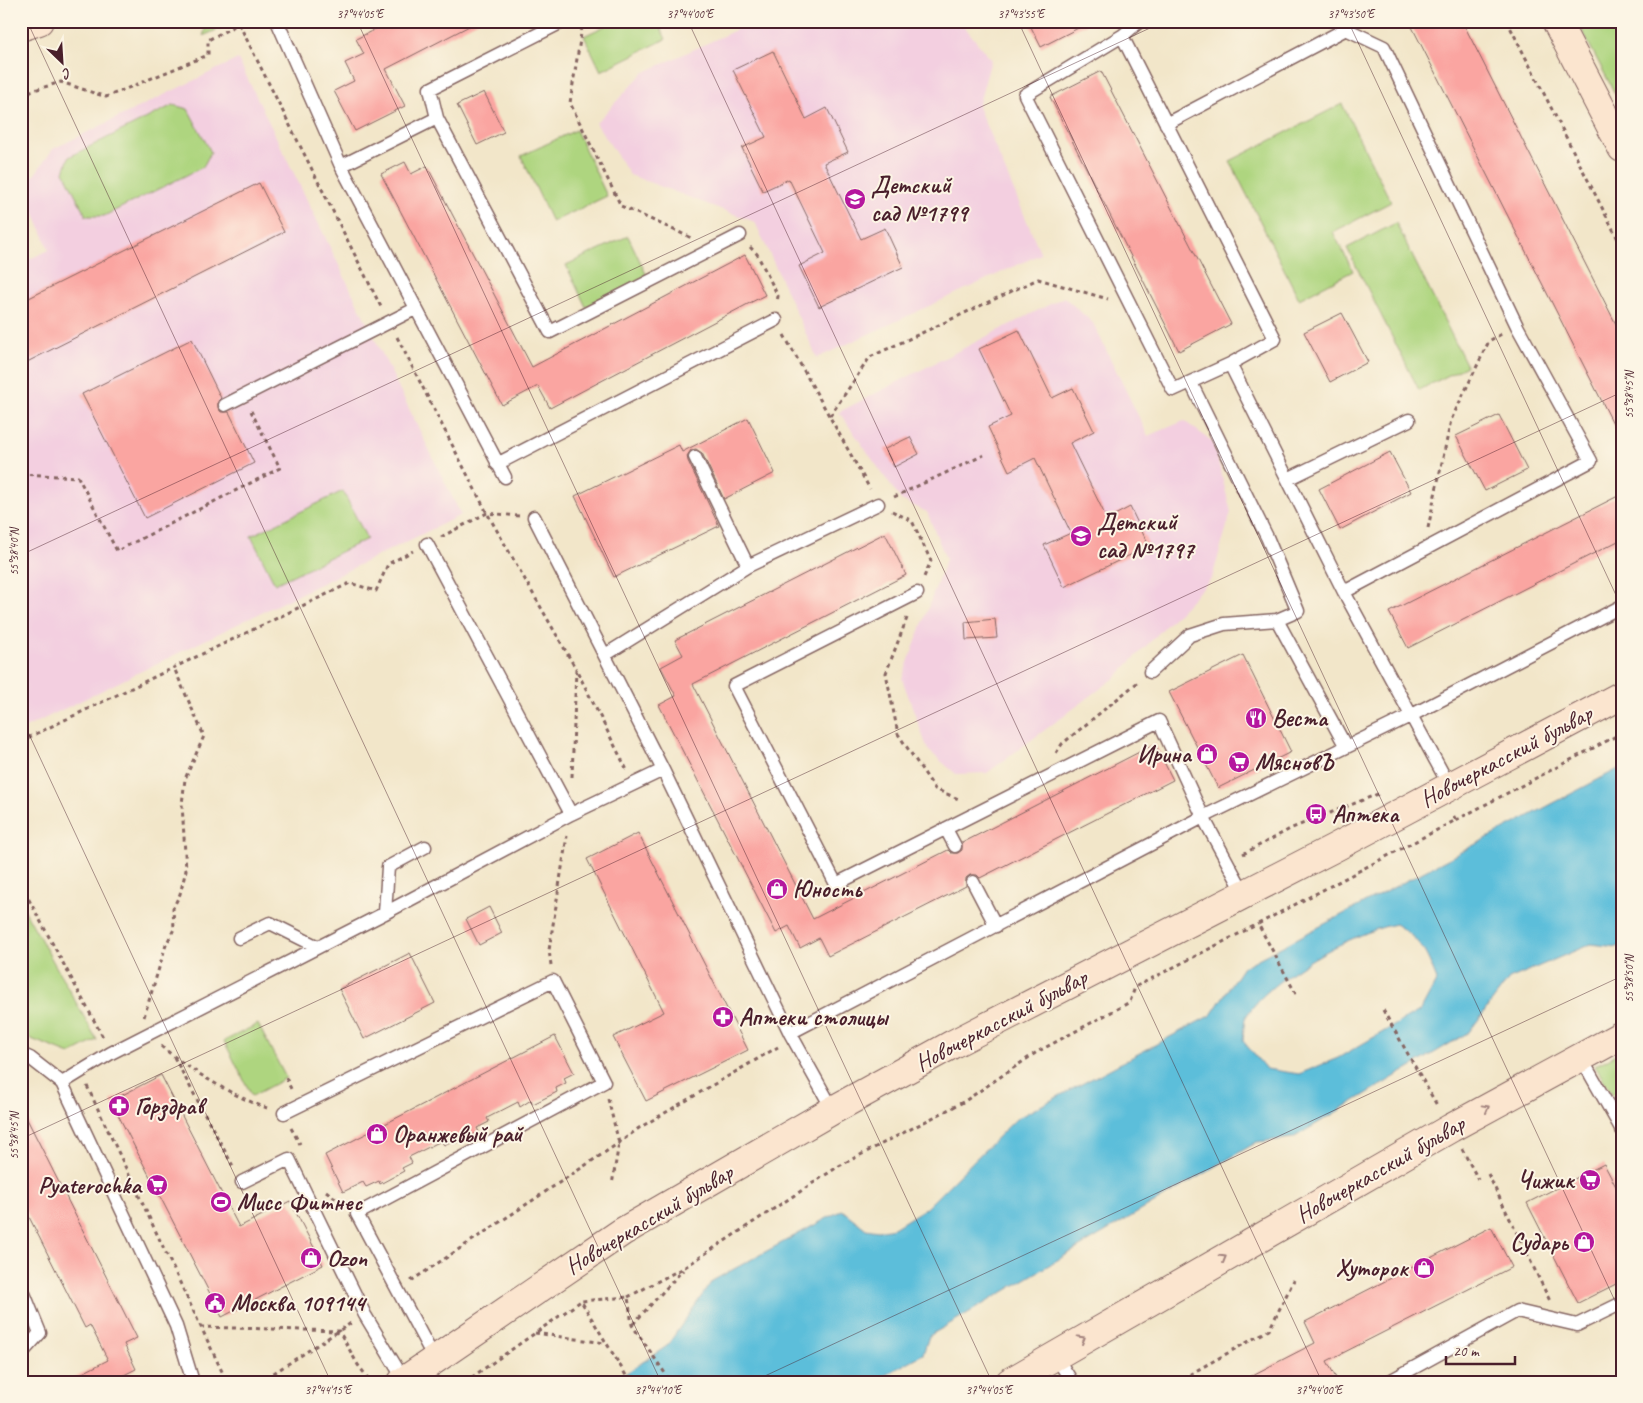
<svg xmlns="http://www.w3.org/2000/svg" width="1643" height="1403" font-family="Caveat,sans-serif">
<rect width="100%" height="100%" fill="#fcf5e5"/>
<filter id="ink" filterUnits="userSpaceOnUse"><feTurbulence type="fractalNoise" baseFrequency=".02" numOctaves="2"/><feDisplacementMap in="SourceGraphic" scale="10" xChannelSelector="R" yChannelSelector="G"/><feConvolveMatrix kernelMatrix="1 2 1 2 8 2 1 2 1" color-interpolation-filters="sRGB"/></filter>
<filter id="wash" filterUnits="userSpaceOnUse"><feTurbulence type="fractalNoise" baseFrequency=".0096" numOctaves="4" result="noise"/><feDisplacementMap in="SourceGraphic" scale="20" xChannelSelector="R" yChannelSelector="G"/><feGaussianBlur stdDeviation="1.12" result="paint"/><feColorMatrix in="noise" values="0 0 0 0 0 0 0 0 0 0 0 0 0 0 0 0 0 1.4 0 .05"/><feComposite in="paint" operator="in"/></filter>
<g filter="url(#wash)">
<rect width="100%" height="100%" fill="#f2e6c9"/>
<path fill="#f3cfe0" d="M 755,21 L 960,21 L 991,60 L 978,107 L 1041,254 L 817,358 L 755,222 L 630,175 L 596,123 L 643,73 Z
M 238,59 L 461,515 L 21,730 L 21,263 L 49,250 L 25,188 L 53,149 Z
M 1064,297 L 1093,323 L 1148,436 L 1184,421 L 1213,442 L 1231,512 L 1212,578 L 1116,677 L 987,773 L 956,774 L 928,750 L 902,679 L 946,559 L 927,512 L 901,500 L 839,412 Z"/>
<path fill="#aed57f" stroke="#7c7a55" d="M 208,21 L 237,21 L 203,36 Z
M 615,21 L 657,21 L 666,39 L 601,71 L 584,36 Z
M 1577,21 L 1622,21 L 1622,107 Z
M 1342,104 L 1391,202 L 1333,232 L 1353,271 L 1299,299 L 1230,161 Z
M 173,105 L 188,109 L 211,152 L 203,167 L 104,216 L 86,216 L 64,172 L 69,157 Z
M 576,130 L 607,196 L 552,222 L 521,156 Z
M 1396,223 L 1467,366 L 1419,390 L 1347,248 Z
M 628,236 L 648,278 L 586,307 L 566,265 Z
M 343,491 L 367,539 L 275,584 L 251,536 Z
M 21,904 L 97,1040 L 70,1054 L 21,1035 Z
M 258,1024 L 286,1078 L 252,1096 L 224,1041 Z
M 1622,1051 L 1622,1090 L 1613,1095 L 1595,1066 Z"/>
<path fill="#5cbeda" stroke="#536e82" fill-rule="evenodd" d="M 1622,767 L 1622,945 L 1617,947 L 1591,944 L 1509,979 L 1469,1032 L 1293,1138 L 1257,1142 L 929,1336 L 923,1354 L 873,1382 L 613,1382 L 667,1346 L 712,1281 L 842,1210 L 866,1229 L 878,1231 L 894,1228 L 926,1208 L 1016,1119 L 1211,1015 L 1243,967 ZM 1395,924 C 1421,940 1426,952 1437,980 L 1421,1010 L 1338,1058 L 1299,1074 L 1266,1069 L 1243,1041 C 1244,1034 1243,1021 1247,1015 C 1272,976 1350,934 1395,924 Z"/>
<g id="blocks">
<path fill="#faa5a1" d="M 391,21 L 479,21 L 386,69 L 405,106 L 355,131 L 334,91 L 354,81 L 345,63 L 364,54 L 356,39 Z
M 1028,21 L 1092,21 L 1041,47 Z
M 1409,21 L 1462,21 L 1622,336 L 1622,441 Z
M 773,51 L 806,119 L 827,108 L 848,152 L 824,163 L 861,239 L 885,228 L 903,267 L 819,307 L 799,266 L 825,253 L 789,179 L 763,191 L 742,148 L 766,137 L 733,70 Z
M 1101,71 L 1231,324 L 1179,351 L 1050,97 Z
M 484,92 L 504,132 L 477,145 L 457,105 Z
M 405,162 L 411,174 L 427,166 L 532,367 L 745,255 L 765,295 L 550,408 L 538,386 L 502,405 L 381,174 Z
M 259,183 L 284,232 L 27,362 L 21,351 L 21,302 Z
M 1342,313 L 1368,362 L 1330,382 L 1304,332 Z
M 1019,330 L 1052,398 L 1073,388 L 1094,431 L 1070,443 L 1107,519 L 1130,507 L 1149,546 L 1064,587 L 1044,545 L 1071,533 L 1035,458 L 1009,471 L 988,427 L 1011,416 L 979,349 Z
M 192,339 L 221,398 L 218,401 L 218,408 L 221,412 L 229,412 L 254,463 L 145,518 L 82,394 Z
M 1499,415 L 1527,470 L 1485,491 L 1456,436 Z
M 748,418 L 775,473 L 724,499 L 702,453 L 696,449 L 691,450 L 687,456 L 688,461 L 719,526 L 614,577 L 575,496 L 679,445 L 682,452 Z
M 910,437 L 919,454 L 894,467 L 885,449 Z
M 1390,452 L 1411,492 L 1340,530 L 1319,489 Z
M 1622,494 L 1622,539 L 1408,648 L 1389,612 Z
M 885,533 L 906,575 L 693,684 L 813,919 L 948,850 L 951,853 L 958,853 L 962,850 L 962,843 L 1155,744 L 1173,780 L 980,878 L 977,875 L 970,875 L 966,878 L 966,886 L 828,956 L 819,938 L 800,948 L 789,926 L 776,933 L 659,705 L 676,696 L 661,667 L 683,655 L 675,640 Z
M 995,619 L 997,638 L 966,640 L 965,622 Z
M 1243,655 L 1291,752 L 1218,788 L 1169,692 Z
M 638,833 L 748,1050 L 646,1101 L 613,1037 L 664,1012 L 587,859 Z
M 489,907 L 502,933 L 479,945 L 466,919 Z
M 410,953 L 435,1003 L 364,1039 L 339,989 Z
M 555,1036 L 574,1073 L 564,1078 L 566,1083 L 556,1088 L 557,1092 L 533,1104 L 531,1100 L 520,1107 L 518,1102 L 487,1118 L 489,1122 L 477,1128 L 479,1132 L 456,1143 L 454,1140 L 444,1145 L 441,1141 L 409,1157 L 412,1163 L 402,1168 L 404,1171 L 380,1184 L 379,1181 L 366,1187 L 363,1182 L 343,1192 L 325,1155 Z
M 161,1075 L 239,1227 L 290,1201 L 323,1265 L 222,1317 L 111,1101 Z
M 21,1107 L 137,1338 L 124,1344 L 136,1369 L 110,1382 L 65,1382 L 108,1360 L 90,1325 L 85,1328 L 21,1201 Z
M 1604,1164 L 1622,1198 L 1622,1281 L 1578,1303 L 1527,1203 Z
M 1491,1227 L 1512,1267 L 1327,1361 L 1338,1382 L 1239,1382 L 1315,1343 L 1305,1322 Z"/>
</g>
</g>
<g filter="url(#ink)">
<use href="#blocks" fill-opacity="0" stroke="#856562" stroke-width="1"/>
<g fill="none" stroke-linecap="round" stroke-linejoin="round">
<g stroke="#856562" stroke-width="15">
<path id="lane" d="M 277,21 L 341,166 L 505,477
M 1140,21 L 1122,36 L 1275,339 L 1230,364 L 1344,592
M 1341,21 L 1346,29 L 1384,47 L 1517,326 L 1591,461 L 1344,592 L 1450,787
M 1122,36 L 1025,95 L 1173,390 L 1230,364
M 437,118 L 550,332 L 740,235
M 1166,124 L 1346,29
M 341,166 L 437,118 L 430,89 L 564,21
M 225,405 L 415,309
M 695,457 L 748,566
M 497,464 L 776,320
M 1288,479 L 1409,420
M 534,517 L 663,770 L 790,1033 L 833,1110
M 427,544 L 571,814
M 917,593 L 734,686 L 836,884 L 1159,721 L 1203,817 L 1245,895
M 1277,620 L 1346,747
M 605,655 L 748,566 L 878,504
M 1150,672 L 1190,635 L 1224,624 L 1277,620 L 1298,611 L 1267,537 L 1191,383
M 946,829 L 955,846
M 973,882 L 996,926
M 385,913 L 388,867 L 425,847
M 239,938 L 270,923 L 318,947
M 790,1033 L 1203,817 L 1412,715 L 1622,606
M 21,1054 L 30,1058 L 62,1083
M 1580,1056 L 1622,1130
M 284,1113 L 553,981 L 604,1082 L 357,1214 L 434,1358
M 242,1182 L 289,1159 L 365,1315 L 404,1380
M 21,1286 L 40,1333 L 21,1354
M 1055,1355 L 1072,1382
M 193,1382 L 176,1326 L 62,1083 L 111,1053 L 385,913 L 571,814 L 663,770
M 1388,1382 L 1517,1311 L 1577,1325 L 1622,1303"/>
</g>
<g stroke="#856562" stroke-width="30">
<path id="secondary" d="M 1556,21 L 1622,148
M 21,27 L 39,21
M 402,1382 L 622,1232 L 833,1110 L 953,1044 L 1334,848 L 1622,695
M 1010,1382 L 1451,1128 L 1622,1035"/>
</g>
<path stroke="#856562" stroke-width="3" stroke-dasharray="4 4" stroke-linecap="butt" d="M 1507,21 L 1622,247
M 239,24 L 381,307
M 582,27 L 570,103 L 621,206 L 694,239
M 21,94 L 61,82 L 106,97 L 208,55 L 208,40 L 244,21
M 750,247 L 757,254 L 778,296 L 777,303
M 784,335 L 870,489
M 397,337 L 487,513 L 576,669
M 830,416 L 870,357 L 1038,279 L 1108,299
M 21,474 L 78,477 L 117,551 L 280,468 L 251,411
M 894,497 L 984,455
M 892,511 L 912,521 L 931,561 L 924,577
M 1428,528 L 1451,420 L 1489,341 L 1503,333
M 441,537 L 487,513 L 519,516
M 907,618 L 886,673 L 898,734 L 935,789 L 961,800
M 21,741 L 350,583 L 376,591 L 388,564 L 413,551
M 1056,753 L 1062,744 L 1138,682
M 572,777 L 576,669 L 627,770
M 1456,820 L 1622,733
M 1243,854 L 1292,828 L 1378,794
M 21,885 L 104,1039
M 551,965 L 549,950 L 567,836
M 1296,994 L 1258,924 L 1456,820 L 1452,813
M 1383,1010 L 1438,1107
M 144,1017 L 166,945 L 174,929 L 173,908 L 180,894 L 186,870 L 182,804 L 185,779 L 204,736 L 174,668
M 161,1046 C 188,1069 234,1097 267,1108
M 174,1057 L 234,1168
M 286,1078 L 292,1091
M 87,1086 L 227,1382
M 608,1099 L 619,1143 L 612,1185
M 291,1128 L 300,1144
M 1462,1149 L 1478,1179
M 1488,1174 L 1550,1301
M 326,1191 L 343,1204
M 411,1281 L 619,1143 L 639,1128 L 778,1047
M 628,1297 L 685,1267 L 839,1166 L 965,1101 L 1037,1052 L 1130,1002 L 1135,987 L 1258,924
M 633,1324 L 683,1270
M 200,1327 L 339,1331 L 358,1365 L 371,1382
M 535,1333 L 605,1343
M 260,1382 L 351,1323
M 465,1382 L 581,1301
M 630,1382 L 581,1301 L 628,1297 L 632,1325 L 671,1382
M 1176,1382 L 1269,1330 L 1294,1280"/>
<use href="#lane" stroke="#fff" stroke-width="12"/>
<use href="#secondary" stroke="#fbe5cf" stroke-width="28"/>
</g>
<defs><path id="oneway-chevron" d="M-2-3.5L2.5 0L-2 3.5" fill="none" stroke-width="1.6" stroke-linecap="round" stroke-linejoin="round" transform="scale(1.25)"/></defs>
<g stroke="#a2827d">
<use href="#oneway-chevron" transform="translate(1486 1108) rotate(-29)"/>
<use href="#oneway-chevron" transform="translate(1223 1258) rotate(-30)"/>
<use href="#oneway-chevron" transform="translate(1082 1339) rotate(-30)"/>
</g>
</g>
<path fill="none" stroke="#4a1f2b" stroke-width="1" stroke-opacity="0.45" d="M 27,21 L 661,1382M 357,21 L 992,1382M 688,21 L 1322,1382M 1018,21 L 1622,1316M 1348,21 L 1622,608M 21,555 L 1165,21M 21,717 L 331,1382M 21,1139 L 1622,392M 752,1382 L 1622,976"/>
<defs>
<g id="school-disc" transform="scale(1.125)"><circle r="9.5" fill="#b5179e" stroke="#fcf5e5"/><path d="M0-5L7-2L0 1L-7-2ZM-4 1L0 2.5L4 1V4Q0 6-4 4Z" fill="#fff"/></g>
<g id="restaurant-disc" transform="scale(1.125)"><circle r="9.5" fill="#b5179e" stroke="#fcf5e5"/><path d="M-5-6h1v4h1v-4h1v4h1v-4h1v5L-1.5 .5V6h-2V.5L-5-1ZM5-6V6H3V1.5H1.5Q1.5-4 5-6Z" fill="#fff"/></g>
<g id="shop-disc" transform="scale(1.125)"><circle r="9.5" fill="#b5179e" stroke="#fcf5e5"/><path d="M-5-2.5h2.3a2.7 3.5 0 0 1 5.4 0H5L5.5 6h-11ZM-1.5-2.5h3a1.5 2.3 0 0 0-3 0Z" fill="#fff"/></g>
<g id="supermarket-disc" transform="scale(1.125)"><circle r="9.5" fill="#b5179e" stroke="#fcf5e5"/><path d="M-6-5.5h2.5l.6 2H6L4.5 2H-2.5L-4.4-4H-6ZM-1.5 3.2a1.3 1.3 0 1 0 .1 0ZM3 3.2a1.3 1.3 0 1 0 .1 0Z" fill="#fff"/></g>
<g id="bus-disc" transform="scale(1.125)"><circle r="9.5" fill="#b5179e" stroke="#fcf5e5"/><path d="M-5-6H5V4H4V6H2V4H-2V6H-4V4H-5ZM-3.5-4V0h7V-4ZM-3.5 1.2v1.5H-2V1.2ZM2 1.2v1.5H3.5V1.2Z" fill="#fff"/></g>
<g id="pharmacy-disc" transform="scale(1.125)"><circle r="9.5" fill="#b5179e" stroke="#fcf5e5"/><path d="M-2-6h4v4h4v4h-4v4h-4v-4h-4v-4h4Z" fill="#fff"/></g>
<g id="stadium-disc" transform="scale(1.125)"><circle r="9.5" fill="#b5179e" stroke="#fcf5e5"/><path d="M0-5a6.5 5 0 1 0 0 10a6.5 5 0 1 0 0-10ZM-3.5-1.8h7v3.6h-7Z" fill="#fff"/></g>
<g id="civic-disc" transform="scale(1.125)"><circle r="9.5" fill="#b5179e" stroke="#fcf5e5"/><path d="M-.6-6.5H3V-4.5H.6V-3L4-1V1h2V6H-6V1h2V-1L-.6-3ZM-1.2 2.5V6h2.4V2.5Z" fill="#fff"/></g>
</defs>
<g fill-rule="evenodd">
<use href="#school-disc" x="855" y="199"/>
<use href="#school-disc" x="1081" y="536"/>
<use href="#restaurant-disc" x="1256" y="718"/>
<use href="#shop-disc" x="1207" y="754"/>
<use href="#supermarket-disc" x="1239" y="762"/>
<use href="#bus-disc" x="1316" y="814"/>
<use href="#shop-disc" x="777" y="889"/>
<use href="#pharmacy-disc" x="723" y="1017"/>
<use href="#pharmacy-disc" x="119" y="1106"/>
<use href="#shop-disc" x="377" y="1134"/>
<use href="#supermarket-disc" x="1590" y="1180"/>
<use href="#supermarket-disc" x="157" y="1185"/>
<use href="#stadium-disc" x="221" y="1202"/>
<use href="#shop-disc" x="1584" y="1242"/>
<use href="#shop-disc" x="311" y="1258"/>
<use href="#shop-disc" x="1424" y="1268"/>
<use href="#civic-disc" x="215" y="1303"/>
</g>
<g text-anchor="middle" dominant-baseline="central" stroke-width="4" stroke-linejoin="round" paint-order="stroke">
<g font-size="24" font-weight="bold" fill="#4a1f2b" stroke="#fcf5e5" text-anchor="start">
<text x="871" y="185">Детский<tspan x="871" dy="28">сад №1799</tspan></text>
<text x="1097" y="522">Детский<tspan x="1097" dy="28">сад №1797</tspan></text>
<text x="1272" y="718">Веста</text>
<text x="1191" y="754" text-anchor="end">Ирина</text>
<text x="1255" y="762">МясновЪ</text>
<text x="1332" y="814">Аптека</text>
<text x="793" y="889">Юность</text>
<text x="739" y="1017">Аптеки столицы</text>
<text x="135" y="1106">Горздрав</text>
<text x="393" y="1134">Оранжевый рай</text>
<text x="1574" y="1180" text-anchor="end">Чижик</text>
<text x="141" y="1185" text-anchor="end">Pyaterochka</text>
<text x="237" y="1202">Мисс Фитнес</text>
<text x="1568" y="1242" text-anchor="end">Сударь</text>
<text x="327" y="1258">Ozon</text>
<text x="1408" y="1268" text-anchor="end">Хуторок</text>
<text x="231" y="1303">Москва 109144</text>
</g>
<g font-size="24" fill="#4a1f2b" stroke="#fcf5e5">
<text transform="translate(1506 756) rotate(-28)">Новочеркасский бульвар</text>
<text transform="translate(1001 1020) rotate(-28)">Новочеркасский бульвар</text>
<text transform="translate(1380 1169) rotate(-30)">Новочеркасский бульвар</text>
<text transform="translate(649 1219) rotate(-31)">Новочеркасский бульвар</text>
</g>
</g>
<rect width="1643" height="1403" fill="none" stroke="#fcf5e5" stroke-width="55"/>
<g transform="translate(62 62) rotate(155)" stroke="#fcf5e5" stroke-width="4" paint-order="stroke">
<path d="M0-4L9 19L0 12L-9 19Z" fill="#4a1f2b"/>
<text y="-8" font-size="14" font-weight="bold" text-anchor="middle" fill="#4a1f2b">С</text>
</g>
<path d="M1446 1356v8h69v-8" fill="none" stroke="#4a1f2b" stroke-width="2.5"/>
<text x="1453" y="1356" font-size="15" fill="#4a1f2b" stroke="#fcf5e5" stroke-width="4" paint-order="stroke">20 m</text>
<rect x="28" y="28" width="1588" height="1348" fill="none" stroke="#4a1f2b" stroke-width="2"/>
<g font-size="12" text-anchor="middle" fill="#4a1f2b">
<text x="360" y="18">37°44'05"E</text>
<text x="690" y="18">37°44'00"E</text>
<text x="1021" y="18">37°43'55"E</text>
<text x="1351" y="18">37°43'50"E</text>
<text transform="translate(1629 395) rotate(-90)" y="4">55°38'45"N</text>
<text transform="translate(14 552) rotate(-90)" y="4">55°38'40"N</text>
<text transform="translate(1629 979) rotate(-90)" y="4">55°38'50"N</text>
<text transform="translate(14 1136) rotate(-90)" y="4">55°38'45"N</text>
<text x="328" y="1394">37°44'15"E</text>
<text x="658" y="1394">37°44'10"E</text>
<text x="989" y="1394">37°44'05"E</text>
<text x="1319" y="1394">37°44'00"E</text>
</g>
</svg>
